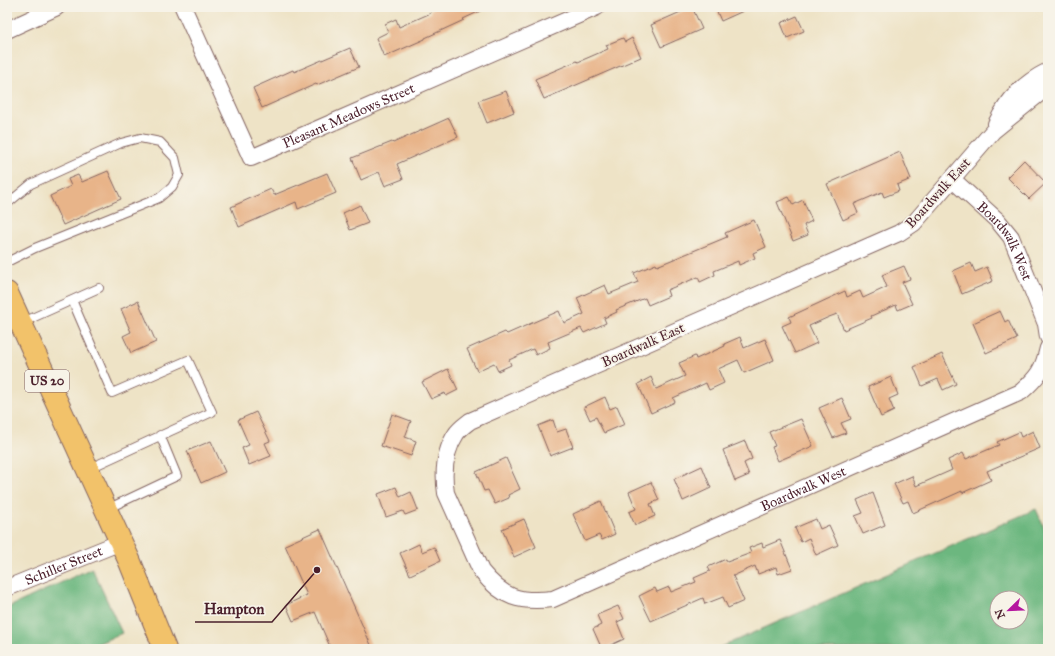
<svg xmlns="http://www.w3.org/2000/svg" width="1055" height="656" font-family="'IM FELL Great Primer',serif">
<rect width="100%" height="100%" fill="#f7f3e8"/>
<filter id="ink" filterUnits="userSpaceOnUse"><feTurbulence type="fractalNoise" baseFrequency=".025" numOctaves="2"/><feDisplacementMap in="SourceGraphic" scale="8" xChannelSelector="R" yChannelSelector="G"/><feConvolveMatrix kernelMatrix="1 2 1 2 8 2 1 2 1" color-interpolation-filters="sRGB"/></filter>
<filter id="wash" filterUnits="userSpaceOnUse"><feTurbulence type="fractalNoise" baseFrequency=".012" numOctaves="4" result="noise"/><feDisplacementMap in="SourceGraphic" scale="16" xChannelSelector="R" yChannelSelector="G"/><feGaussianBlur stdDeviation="0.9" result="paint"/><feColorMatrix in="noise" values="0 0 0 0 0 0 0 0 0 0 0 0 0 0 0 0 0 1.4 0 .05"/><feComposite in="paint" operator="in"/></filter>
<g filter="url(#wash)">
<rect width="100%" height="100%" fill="#eee3c6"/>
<path fill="#6cb77f" stroke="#5b6b55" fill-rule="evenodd" d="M 1036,509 L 1048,537 L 1048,649 L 716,649 ZM 997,598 L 1021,598 L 1021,622 L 997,622 Z
M 92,568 L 122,633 L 86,649 L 7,649 L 7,608 Z"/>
<g id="blocks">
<path fill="#e8b489" d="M 437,7 L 489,7 L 463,19 L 464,20 L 425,38 L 425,39 L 384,57 L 376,38 L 388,32 L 385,24 L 396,19 L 399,27 L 431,13 L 430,10 Z
M 692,7 L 702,29 L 661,47 L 651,25 Z
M 715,7 L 752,7 L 721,21 Z
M 797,16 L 804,31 L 787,38 L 781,23 Z
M 623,38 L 625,42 L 632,38 L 641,57 L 544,99 L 535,79 L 577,61 L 578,62 L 608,49 L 606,45 Z
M 350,48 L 359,67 L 317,85 L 316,84 L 262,108 L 253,88 L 293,70 L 294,72 Z
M 506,91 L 514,112 L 487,123 L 478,101 Z
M 449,118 L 458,137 L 397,164 L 403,179 L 385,186 L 379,172 L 361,180 L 352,158 L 392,142 L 393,143 Z
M 900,152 L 911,179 L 897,185 L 899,191 L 884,197 L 882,192 L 854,204 L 858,213 L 843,220 L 827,184 Z
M 1024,160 L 1046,183 L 1029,199 L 1007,177 Z
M 108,171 L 121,199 L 63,225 L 50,196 L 71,186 L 68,179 L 78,175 L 82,182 Z
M 327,173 L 336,193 L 298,209 L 296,202 L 239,227 L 231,207 L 271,189 L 274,195 Z
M 789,197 L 793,205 L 803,200 L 812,221 L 804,225 L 808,235 L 793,241 L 777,202 Z
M 360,205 L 368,223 L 350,230 L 343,213 Z
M 754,220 L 766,247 L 753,253 L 755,258 L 739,265 L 738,261 L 714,271 L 715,275 L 700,282 L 698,277 L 667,290 L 669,296 L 648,305 L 645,298 L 616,310 L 617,312 L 604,318 L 606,323 L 584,333 L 581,328 L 548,342 L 550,348 L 536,355 L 533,349 L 509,360 L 511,365 L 498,371 L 494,363 L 477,371 L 467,349 L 505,332 L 507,334 L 559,311 L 564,323 L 584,314 L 577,298 L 605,285 L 609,294 L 638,282 L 634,273 L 656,264 L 657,266 L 727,237 L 725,233 Z
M 971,263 L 975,272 L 987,267 L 993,281 L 962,294 L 953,271 Z
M 904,266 L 910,279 L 902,282 L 912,304 L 898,310 L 896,305 L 871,316 L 872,318 L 844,330 L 837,314 L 829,317 L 809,326 L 817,343 L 795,353 L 782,326 L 791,322 L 789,317 L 845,291 L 847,297 L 860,291 L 863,298 L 887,287 L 882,275 Z
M 138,301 L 156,342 L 131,353 L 123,336 L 131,332 L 121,309 Z
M 1000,311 L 1005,322 L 1008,320 L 1017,339 L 986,353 L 973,323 Z
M 740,337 L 744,348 L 765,339 L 774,360 L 744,373 L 738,360 L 718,369 L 724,383 L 709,390 L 706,383 L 673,398 L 675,402 L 651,413 L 638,384 L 651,377 L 656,389 L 685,376 L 679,363 L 695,356 L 696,359 L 725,346 L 724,344 Z
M 942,354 L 956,384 L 943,390 L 938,379 L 922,386 L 914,367 Z
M 448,369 L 458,390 L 446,396 L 445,393 L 431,399 L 422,382 Z
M 891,377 L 898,395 L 889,399 L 894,411 L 881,417 L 868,387 Z
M 605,397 L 610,409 L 617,406 L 625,424 L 604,433 L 596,417 L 590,420 L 584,407 Z
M 842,398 L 851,419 L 841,423 L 846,433 L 833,438 L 819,408 Z
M 256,412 L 270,441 L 265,443 L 271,456 L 249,465 L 242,448 L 249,445 L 238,420 Z
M 392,414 L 411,421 L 405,437 L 416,441 L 411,456 L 381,446 Z
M 801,419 L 813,446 L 778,461 L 772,447 L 775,446 L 769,432 Z
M 553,420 L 557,432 L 566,429 L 573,447 L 550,456 L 538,426 Z
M 1033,431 L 1040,448 L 987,471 L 991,480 L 962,493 L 962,491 L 913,513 L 908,501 L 903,503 L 894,484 L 912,476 L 916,486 L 952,470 L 948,460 L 963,453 L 966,459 L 999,445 L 997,442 L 1019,432 L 1021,437 Z
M 211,441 L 225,472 L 201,483 L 187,451 Z
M 745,441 L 752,459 L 744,463 L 749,475 L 735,481 L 723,450 Z
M 506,458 L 520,489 L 508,495 L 509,498 L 495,504 L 488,490 L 484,491 L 476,472 Z
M 702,466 L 711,488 L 683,501 L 674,479 Z
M 651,482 L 659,500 L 650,504 L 655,516 L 635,525 L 629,512 L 636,509 L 629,492 Z
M 396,487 L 400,497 L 411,492 L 418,510 L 405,515 L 403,511 L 386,517 L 378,494 Z
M 873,493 L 885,525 L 863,534 L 855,516 L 863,513 L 857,500 Z
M 601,501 L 615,534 L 602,540 L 599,535 L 585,541 L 573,514 Z
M 524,519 L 536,547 L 514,557 L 502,529 Z
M 816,519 L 820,529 L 829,525 L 838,545 L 816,555 L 809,538 L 801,542 L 795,528 Z
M 320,529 L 371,645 L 361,649 L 331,649 L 315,612 L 293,621 L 286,605 L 307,595 L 285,545 Z
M 780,540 L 792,569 L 778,574 L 776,567 L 758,574 L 755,566 L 733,576 L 744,601 L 728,608 L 723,597 L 705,604 L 703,598 L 651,621 L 639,596 L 655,588 L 657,592 L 669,587 L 671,592 L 696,582 L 694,578 L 710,571 L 708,567 L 726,559 L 727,562 L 751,553 L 749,548 L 762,543 L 763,547 Z
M 419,544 L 422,552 L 434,547 L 440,561 L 410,575 L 400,553 Z
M 618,606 L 624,619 L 617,622 L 624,639 L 602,649 L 593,629 L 601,625 L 597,615 Z"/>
</g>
</g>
<g filter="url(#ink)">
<use href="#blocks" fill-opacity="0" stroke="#836461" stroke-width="1"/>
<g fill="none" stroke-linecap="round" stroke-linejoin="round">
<g stroke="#836461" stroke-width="10">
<path id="lane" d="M 7,204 L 31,184 L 121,143 L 140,138 L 160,142 L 175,158 L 179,175 L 172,187 L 159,198 L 35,248 L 7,262
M 72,300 L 112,393 L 188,360 L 212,412 L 88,469
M 21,323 L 99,288
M 107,509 L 177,476 L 160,435"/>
</g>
<g stroke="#836461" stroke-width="18">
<g id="street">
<path id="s1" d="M 183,7 L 251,158 L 597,7"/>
<path d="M 7,30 L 57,7"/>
<path id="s2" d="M 1048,88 L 1040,93 L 993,131 L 914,223 L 899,233 L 470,421 C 465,425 459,429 456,434 C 444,452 443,473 446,493 L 481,571 C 503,598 519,603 553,599 L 1021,392 C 1038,377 1043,370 1048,348"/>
<path d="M 996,124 C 1008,99 1024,83 1048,71"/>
<path id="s3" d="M 952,179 L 998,221 L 1011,237 L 1046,324 L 1048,337"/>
<path id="s4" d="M 7,588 L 121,542"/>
</g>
</g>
<g stroke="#836461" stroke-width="24">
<path id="primary" d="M 7,293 L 130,562 L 165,649"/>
</g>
<use href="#lane" stroke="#fff" stroke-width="8"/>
<use href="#street" stroke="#fff" stroke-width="16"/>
<use href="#primary" stroke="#f2c26a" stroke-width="22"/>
</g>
</g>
<g text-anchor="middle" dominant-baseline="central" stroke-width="3.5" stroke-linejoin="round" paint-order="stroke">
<rect fill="#f7f3e8" stroke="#7e5f64" stroke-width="1" x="25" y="370" width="44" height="22" rx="3"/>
<g font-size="13" font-weight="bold" fill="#4a1f2b">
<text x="47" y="381">US 20</text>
</g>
<g font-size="14" fill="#4a1f2b" stroke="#f7f3e8">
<text stroke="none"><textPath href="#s1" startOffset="272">Pleasant Meadows Street</textPath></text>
<text transform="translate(938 193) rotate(-48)">Boardwalk East</text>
<text stroke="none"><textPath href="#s3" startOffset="83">Boardwalk West</textPath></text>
<text transform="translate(643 345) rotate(-24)">Boardwalk East</text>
<text stroke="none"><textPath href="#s2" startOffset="1199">Boardwalk West</textPath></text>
<text stroke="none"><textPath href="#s4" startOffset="61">Schiller Street</textPath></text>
</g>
</g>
<path fill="none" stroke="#4a1f2b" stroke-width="1.5" d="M317 570L272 622H195"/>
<circle fill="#4a1f2b" stroke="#f7f3e8" stroke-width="1.5" cx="317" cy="570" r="4"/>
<g font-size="15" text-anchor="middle" font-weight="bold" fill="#4a1f2b" stroke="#f7f3e8" stroke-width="3.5" stroke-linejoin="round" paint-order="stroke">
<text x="234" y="614">Hampton</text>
</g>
<rect width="1055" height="656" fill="none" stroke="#f7f3e8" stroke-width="24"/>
<g transform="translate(1009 610) rotate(247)"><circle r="19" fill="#f7f3e8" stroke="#b29e9c"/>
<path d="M0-3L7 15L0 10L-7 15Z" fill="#b5179e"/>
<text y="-6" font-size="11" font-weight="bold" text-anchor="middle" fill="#4a1f2b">N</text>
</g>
</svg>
